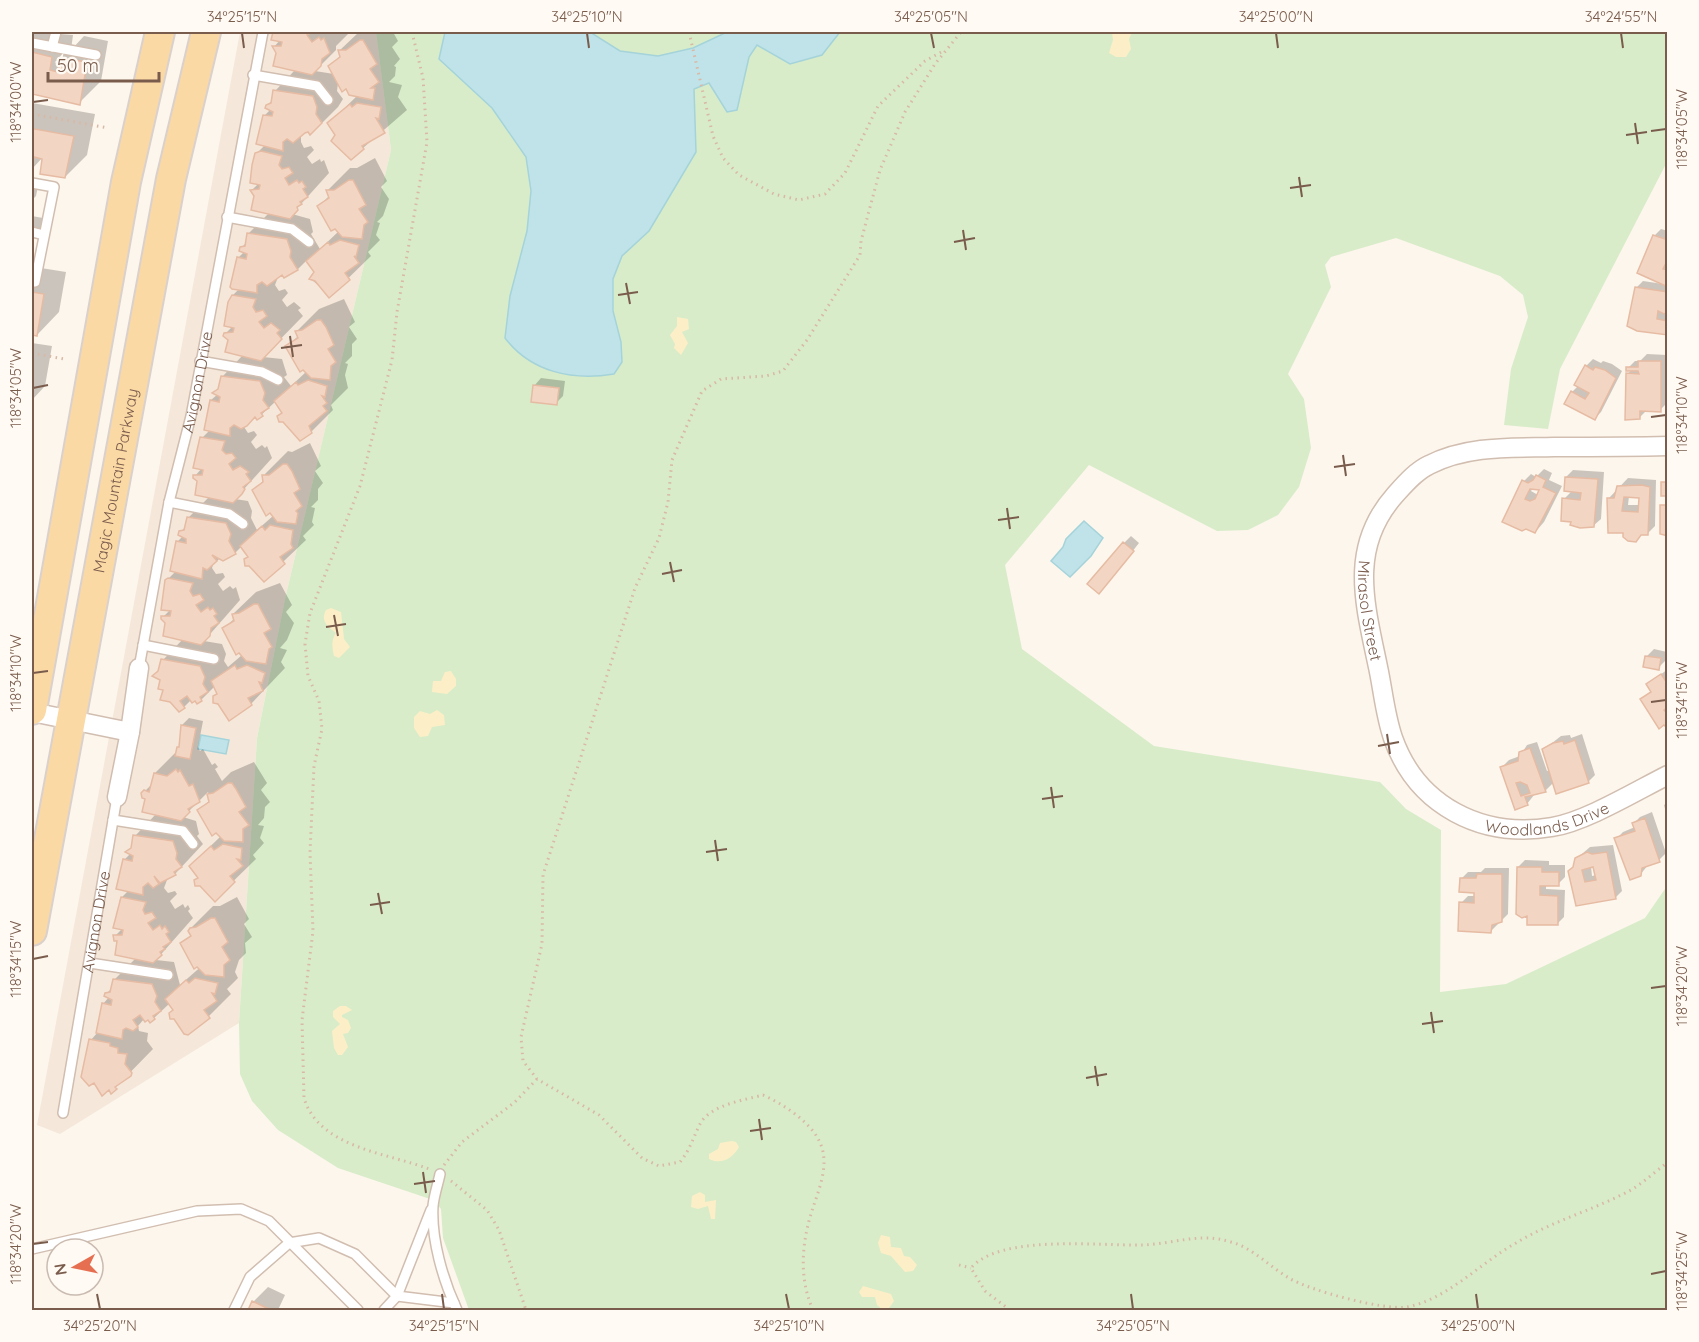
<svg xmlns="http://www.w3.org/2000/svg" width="1699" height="1342" font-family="Quicksand,sans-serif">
<rect width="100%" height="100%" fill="#fdf6ec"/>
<path fill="#f5e8da" d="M 240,32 L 376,32 L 391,150 L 285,599 L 257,738 L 239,1023 L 60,1134 L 37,1125 Z"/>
<path fill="#d8ecc9" d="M 376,32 L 1667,32 L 1667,162 L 1560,369 L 1548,429 L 1504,425 L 1511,369 L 1528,317 L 1523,295 L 1500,276 L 1396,238 L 1331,257 L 1325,265 L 1331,287 L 1288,374 L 1304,399 L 1311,448 L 1299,487 L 1278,515 L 1248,530 L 1217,531 L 1089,465 L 1005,565 L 1022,649 L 1154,746 L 1380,782 L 1406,809 L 1441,830 L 1440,992 L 1506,984 L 1645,918 L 1667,886 L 1667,1310 L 469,1310 L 443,1238 L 441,1209 L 433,1200 L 338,1168 L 278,1130 L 252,1101 L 240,1074 L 239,1023 L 257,738 L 285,599 L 391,150 Z"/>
<path fill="#fcefc7" d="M 1112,32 L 1132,32 L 1129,39 L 1131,49 L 1126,57 L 1116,57 L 1109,53 L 1113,40 Z
M 677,317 L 688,319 L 689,329 L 682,332 L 688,343 L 681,355 L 674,348 L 675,344 L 670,335 L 677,326 Z
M 331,608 L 341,612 L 344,639 L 350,647 L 339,658 L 334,656 C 332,647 331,640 336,633 C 328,627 320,621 326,610 Z
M 451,671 L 456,679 L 456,686 L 447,694 L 432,692 L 433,681 L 441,681 L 445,672 Z
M 437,710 L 444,715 L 445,725 L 432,727 L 428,736 L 420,737 L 414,728 L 414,717 L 420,711 L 430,714 Z
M 340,1006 L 346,1006 L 352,1010 L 342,1015 L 342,1017 L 348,1020 L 351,1028 L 348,1033 L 343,1034 L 348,1047 L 342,1055 L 338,1055 L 334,1048 L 332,1031 L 340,1024 L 333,1017 L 333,1011 Z
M 732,1141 L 736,1142 L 739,1147 C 732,1159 721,1165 709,1159 L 709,1154 L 718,1149 L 720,1143 Z
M 700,1192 L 705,1195 L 705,1202 L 716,1200 L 715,1219 L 711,1219 L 708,1206 L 698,1209 L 691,1207 L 692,1196 Z
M 881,1235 L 890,1237 L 891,1247 L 901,1248 L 904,1256 L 910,1257 L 917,1265 L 913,1271 L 905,1272 L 891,1256 L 881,1253 L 878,1243 Z
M 863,1286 L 891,1294 L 894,1301 L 889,1308 L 883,1310 L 877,1305 L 875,1297 L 862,1297 L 859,1292 Z"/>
<path fill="#bfe3e8" stroke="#a5d3da" stroke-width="1.5" d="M 445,32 L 590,32 L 620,51 L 658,56 L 693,48 L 727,32 L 840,32 L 822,55 L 790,64 L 757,45 L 749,57 L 737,110 L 727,112 L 709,83 L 694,89 L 696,152 L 649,231 L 622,256 L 613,279 L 613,311 L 621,342 L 622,362 L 614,374 C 572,381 531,372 505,338 L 510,296 L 527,231 L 531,191 L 526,157 L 492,108 L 439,59 Z
M 1084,521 L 1103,538 L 1091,556 L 1070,577 L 1051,561 L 1063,547 L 1066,539 Z
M 201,735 L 229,740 L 226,754 L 198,749 Z"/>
<path fill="#0003" fill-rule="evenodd" d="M 33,32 L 73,35 L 71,50 L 84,36 L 108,41 L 101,81 L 79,103 L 32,94 L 32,36 L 35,32 Z
M 274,32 L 350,32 L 336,46 L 336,50 L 315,71 L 334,74 L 330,66 L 341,55 L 339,51 L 359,32 L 393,32 L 398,41 L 392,47 L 400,59 L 394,66 L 396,67 L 395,76 L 389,82 L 402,85 L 398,97 L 407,110 L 363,148 L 337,135 L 329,123 L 358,95 L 338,83 L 337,91 L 343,99 L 338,107 L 316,129 L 301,134 L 301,142 L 304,148 L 311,146 L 314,150 L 307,157 L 312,164 L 320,159 L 321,162 L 324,160 L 329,173 L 292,214 L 310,219 L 313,232 L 311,234 L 320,249 L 339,231 L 319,206 L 330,195 L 328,190 L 350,168 L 357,168 L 375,158 L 387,181 L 381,187 L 389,199 L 383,216 L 377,222 L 380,223 L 376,235 L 380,240 L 368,252 L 371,256 L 330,296 L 311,279 L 315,273 L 307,260 L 298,269 L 278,277 L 275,285 L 279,291 L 285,289 L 288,293 L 282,300 L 287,307 L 294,302 L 301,308 L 298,310 L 303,316 L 263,357 L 282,359 L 287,375 L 284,377 L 291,386 L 307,371 L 288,346 L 298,336 L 297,331 L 319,309 L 344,299 L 355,322 L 349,327 L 357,339 L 352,344 L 352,356 L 345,363 L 348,364 L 345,375 L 348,388 L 331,405 L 333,410 L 311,432 L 283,412 L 276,401 L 258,418 L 256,415 L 244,427 L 248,433 L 254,431 L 257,435 L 251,442 L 256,449 L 262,445 L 265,448 L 267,446 L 272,458 L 235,499 L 248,501 L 252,511 L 251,518 L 257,530 L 273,516 L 254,490 L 264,480 L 265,474 L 288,451 L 292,452 L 310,443 L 321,466 L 315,471 L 323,483 L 318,489 L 318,500 L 311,507 L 315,508 L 312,522 L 314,525 L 303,536 L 306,540 L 264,580 L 250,565 L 250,557 L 242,546 L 235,553 L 220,558 L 213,565 L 212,568 L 216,574 L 223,573 L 225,577 L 218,584 L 223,591 L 230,586 L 233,589 L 236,587 L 240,600 L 204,641 L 222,644 L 226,654 L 224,661 L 228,667 L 242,655 L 223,629 L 235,618 L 233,614 L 256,592 L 280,583 L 292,605 L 286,612 L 294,623 L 287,640 L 280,648 L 287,650 L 281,662 L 285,668 L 251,704 L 230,719 L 214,700 L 219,694 L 215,686 L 201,700 L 197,702 L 195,699 L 191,700 L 184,707 L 164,689 L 163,660 L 183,639 L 163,617 L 170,610 L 167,580 L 176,571 L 177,542 L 183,536 L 181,532 L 186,526 L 188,518 L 209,497 L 195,476 L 202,468 L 202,438 L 210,430 L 211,400 L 218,394 L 222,377 L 243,355 L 225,334 L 233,326 L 233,295 L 240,288 L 238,258 L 244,252 L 241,248 L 247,242 L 248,234 L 270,212 L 252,190 L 259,183 L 256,154 L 265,145 L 265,115 L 271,109 L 267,105 L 273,100 L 275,91 L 296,69 L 277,53 L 274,47 L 280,40 L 273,39 Z
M 32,103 L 95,114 L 87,155 L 65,177 L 44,156 L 32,169 Z
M 32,184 L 38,186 L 36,196 L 32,200 Z
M 32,216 L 43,218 L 41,228 L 32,238 Z
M 1661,229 L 1668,231 L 1668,334 L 1637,329 L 1636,288 L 1643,281 L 1663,284 L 1654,236 Z
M 41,268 L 66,272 L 59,312 L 37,335 L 32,334 L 32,278 Z
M 32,343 L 52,346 L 45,386 L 32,400 Z
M 1647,354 L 1667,355 L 1667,403 L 1660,410 L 1647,410 L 1639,418 L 1627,374 L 1632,370 L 1628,368 L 1635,361 L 1640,361 Z
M 1593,359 L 1601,363 L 1603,361 L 1612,364 L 1622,371 L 1601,412 L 1594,419 L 1572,392 L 1578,386 L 1586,366 Z
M 541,378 L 565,381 L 563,396 L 556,403 L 534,386 Z
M 32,465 L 34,466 L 32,483 Z
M 1544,469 L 1552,473 L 1549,480 L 1562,486 L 1544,522 L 1537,530 L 1526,527 L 1524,481 L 1531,474 L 1536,477 ZM 1533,488 L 1540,489 L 1538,495 L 1531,491 Z
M 1573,470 L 1604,472 L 1601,519 L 1593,526 L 1564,499 L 1572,491 L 1566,477 Z
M 1628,478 L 1656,480 L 1655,526 L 1648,533 L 1642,533 L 1609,498 ZM 1629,496 L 1640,497 L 1640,505 L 1628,505 Z
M 1131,536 L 1139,543 L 1106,585 L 1124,543 Z
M 1654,649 L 1667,652 L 1665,661 L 1658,668 L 1647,656 Z
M 1668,669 L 1668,726 L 1642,699 L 1652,690 L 1648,684 Z
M 189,718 L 203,721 L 198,747 L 200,751 L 203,749 L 212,765 L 215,763 L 218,767 L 215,769 L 222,781 L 231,772 L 254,762 L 267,783 L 261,790 L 270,802 L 265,807 L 264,818 L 258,825 L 264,826 L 260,838 L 264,843 L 253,855 L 256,859 L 215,899 L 192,864 L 221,836 L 199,810 L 210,800 L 208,792 L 183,817 L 196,821 L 199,834 L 197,836 L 203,844 L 175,874 L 163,879 L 167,880 L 164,888 L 168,893 L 175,891 L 177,894 L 170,901 L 175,909 L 183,904 L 185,908 L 188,905 L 190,909 L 188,911 L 193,918 L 156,960 L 174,962 L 180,985 L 204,964 L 182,944 L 192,934 L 191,928 L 213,906 L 220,906 L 237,897 L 249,919 L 244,924 L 252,937 L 245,943 L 246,953 L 239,960 L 235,972 L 238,978 L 227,989 L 231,994 L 209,1016 L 175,1010 L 170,1003 L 154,1018 L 144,1019 L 138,1026 L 139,1031 L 148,1033 L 147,1041 L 153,1049 L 111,1092 L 91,1040 L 97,1033 L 103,1004 L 109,997 L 106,994 L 113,987 L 114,980 L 137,957 L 115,936 L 123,928 L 115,927 L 120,899 L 129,890 L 124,860 L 131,853 L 127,851 L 133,846 L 135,836 L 156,814 L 143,793 L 153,783 L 155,773 L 177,751 L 181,744 L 182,725 Z
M 1582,734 L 1595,775 L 1588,782 L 1554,782 L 1545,791 L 1534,795 L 1527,804 L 1516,808 L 1502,767 L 1509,760 L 1520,756 L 1527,745 L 1537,742 L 1547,771 L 1550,770 L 1543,750 L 1561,736 L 1570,735 L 1571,738 Z
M 1668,802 L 1668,821 L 1664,805 Z
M 1652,812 L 1666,853 L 1659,860 L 1648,865 L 1640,875 L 1616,839 L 1623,832 L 1635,827 L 1633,824 L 1640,817 Z
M 1613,845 L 1622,891 L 1615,898 L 1577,905 L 1576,859 L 1590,847 ZM 1594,865 L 1596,875 L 1592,876 L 1591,866 Z
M 1525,860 L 1549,861 L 1549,865 L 1565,865 L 1565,877 L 1558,884 L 1546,884 L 1546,889 L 1565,890 L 1564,917 L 1557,924 L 1518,867 Z
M 1485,868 L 1509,868 L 1508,914 L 1491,931 L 1461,903 L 1468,896 L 1476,896 L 1476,891 L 1461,879 L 1468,872 L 1481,872 Z
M 268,1287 L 285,1295 L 278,1310 L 250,1310 L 253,1302 Z"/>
<path fill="#f3d5c3" stroke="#e6bba3" stroke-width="1.5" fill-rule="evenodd" d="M 273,32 L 312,32 L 307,35 L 312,42 L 319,37 L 321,40 L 324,38 L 330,53 L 322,59 L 321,66 L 312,75 L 273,66 L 276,53 L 272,46 L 281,46 L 282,42 L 271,40 Z
M 360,40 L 363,40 L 377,64 L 370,69 L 379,82 L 371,88 L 375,88 L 373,100 L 349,95 L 346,89 L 342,92 L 328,66 L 340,57 L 338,50 L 346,50 Z
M 32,52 L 52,57 L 50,70 L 58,72 L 61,58 L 87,62 L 80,105 L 32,94 Z
M 273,90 L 313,96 L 317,107 L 316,114 L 322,123 L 310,135 L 308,132 L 305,133 L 293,143 L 287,139 L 283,142 L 283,151 L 256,144 L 263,115 L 272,116 L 273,112 L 265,108 L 266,105 L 271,103 Z
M 357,103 L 381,107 L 379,119 L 376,118 L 385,133 L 362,146 L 364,149 L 351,160 L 331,141 L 335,135 L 327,123 L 350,104 L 352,107 Z
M 35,129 L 74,136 L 65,178 L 40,174 L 42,159 L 34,157 L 32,168 L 32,130 Z
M 261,151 L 282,156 L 279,165 L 282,169 L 289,167 L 293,173 L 285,178 L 289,185 L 297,180 L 299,183 L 302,181 L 306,187 L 303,189 L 308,197 L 300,202 L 302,204 L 297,207 L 298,210 L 290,219 L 251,210 L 254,196 L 250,190 L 259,189 L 260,185 L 250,183 L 252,165 L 255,153 Z
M 349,180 L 353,180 L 366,205 L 359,209 L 368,222 L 364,225 L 362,239 L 342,237 L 335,229 L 331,231 L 317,206 L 329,198 L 326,190 L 334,190 Z
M 247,233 L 287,239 L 291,251 L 290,257 L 298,270 L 284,278 L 282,275 L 267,286 L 262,282 L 257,285 L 257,293 L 232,289 L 230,287 L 237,257 L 246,259 L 247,254 L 239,251 L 240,247 L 245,246 Z
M 1653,235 L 1668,240 L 1668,259 L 1663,269 L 1668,270 L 1668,287 L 1637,273 Z
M 340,240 L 359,245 L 356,257 L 354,256 L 359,263 L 345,273 L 350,280 L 329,298 L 315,281 L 309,279 L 314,272 L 306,261 L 328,242 L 330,245 Z
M 1635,287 L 1668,292 L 1668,312 L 1664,314 L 1658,311 L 1657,319 L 1668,321 L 1668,335 L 1637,331 L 1627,326 Z
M 32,292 L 44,294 L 37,336 L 32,335 Z
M 232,295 L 256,299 L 253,307 L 256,312 L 263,310 L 267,316 L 259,322 L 264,328 L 271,323 L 280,330 L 277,333 L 282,339 L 261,361 L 225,352 L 228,340 L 223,336 L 224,333 L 233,332 L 234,328 L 224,326 L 228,302 Z
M 317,320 L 321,320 L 326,327 L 334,345 L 328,349 L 336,362 L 331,366 L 330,380 L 311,378 L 303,370 L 300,372 L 285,346 L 298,338 L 295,331 L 302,330 Z
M 1638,361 L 1661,361 L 1661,412 L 1640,411 L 1640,419 L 1625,420 L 1626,373 L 1639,374 L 1638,371 L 1626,371 L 1626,367 L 1638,367 Z
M 1585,365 L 1593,370 L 1595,367 L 1605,370 L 1616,378 L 1595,420 L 1564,404 L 1571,391 L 1585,399 L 1589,393 L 1574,385 Z
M 221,376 L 260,381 L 265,393 L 263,400 L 269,408 L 261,413 L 263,416 L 257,420 L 255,417 L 247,426 L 241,429 L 234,425 L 230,428 L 230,436 L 204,430 L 210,400 L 219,402 L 220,397 L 212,393 L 218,389 Z
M 308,380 L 327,386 L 325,397 L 322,396 L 327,403 L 323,406 L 327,411 L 309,426 L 312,433 L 300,441 L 283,422 L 279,422 L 277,416 L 282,413 L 274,401 L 296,382 L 298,385 Z
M 533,385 L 559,388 L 557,405 L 531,402 Z
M 200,437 L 225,441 L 222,450 L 226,454 L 232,453 L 236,458 L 229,464 L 233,470 L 240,466 L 249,472 L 246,474 L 251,481 L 243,487 L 245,489 L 242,494 L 233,503 L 195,495 L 197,481 L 193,478 L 193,475 L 202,475 L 203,470 L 193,468 Z
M 283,464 L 287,464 L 292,471 L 300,489 L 294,493 L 302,506 L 296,511 L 298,513 L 296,524 L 277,522 L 270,513 L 266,516 L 252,490 L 263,482 L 262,475 L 269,475 Z
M 1536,475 L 1546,480 L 1543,487 L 1556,493 L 1535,533 L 1526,529 L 1522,531 L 1502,522 L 1522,480 L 1528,483 L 1533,480 ZM 1530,489 L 1539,490 L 1535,499 L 1530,501 L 1525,499 Z
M 1565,477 L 1598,479 L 1594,527 L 1580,528 L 1570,525 L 1571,522 L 1561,521 L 1562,498 L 1580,500 L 1581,493 L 1564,491 Z
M 1661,482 L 1668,482 L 1668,496 L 1661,496 Z
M 1642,485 L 1650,487 L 1648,535 L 1641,535 L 1636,542 L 1628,541 L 1623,537 L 1623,533 L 1608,533 L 1607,498 L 1614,498 L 1617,486 ZM 1624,497 L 1639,498 L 1638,512 L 1622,511 Z
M 1660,505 L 1668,505 L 1668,536 L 1660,534 Z
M 187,517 L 226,523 L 231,534 L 229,541 L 236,554 L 223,561 L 212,555 L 217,561 L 207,570 L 203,568 L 202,579 L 170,571 L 176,541 L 186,543 L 186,539 L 178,535 L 179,531 L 184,530 Z
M 270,525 L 293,530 L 291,544 L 293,548 L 280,557 L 285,564 L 264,582 L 249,566 L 245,566 L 244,559 L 248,557 L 240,546 L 262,526 L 265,530 Z
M 1123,542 L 1134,551 L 1099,594 L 1087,584 Z
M 168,578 L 193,583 L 190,591 L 193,596 L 200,594 L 204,600 L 196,605 L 201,612 L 208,607 L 210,610 L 213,608 L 217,614 L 214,616 L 219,623 L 211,628 L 210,636 L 201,645 L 163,636 L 165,623 L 161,619 L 161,616 L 170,616 L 171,611 L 161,610 L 165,580 Z
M 254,604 L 258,604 L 271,629 L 264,633 L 272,647 L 269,649 L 266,664 L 246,661 L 239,653 L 236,655 L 222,628 L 234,621 L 232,614 L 239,613 Z
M 1645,656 L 1661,658 L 1659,670 L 1643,667 Z
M 161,659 L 200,666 L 205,677 L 203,684 L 208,692 L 200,697 L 202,701 L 197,704 L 195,701 L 192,703 L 187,696 L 180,701 L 185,708 L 179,712 L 170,702 L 160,700 L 163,690 L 158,689 L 160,680 L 152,676 L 158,671 Z
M 235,665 L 237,669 L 247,665 L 265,673 L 262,683 L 259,682 L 263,691 L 248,698 L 252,705 L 229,721 L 218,704 L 213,703 L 213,696 L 217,694 L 211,681 Z
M 1661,674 L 1665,680 L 1668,678 L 1668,707 L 1664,710 L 1668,714 L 1668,729 L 1664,725 L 1659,729 L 1640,699 L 1651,692 L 1646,684 Z
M 181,725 L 196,728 L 190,759 L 175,756 L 177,747 L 179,747 Z
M 1575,740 L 1589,783 L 1556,794 L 1542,749 L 1553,743 L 1563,741 L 1564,744 Z
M 1530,748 L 1546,792 L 1525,797 L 1528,805 L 1515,810 L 1500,767 L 1518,761 L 1519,752 ZM 1520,782 L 1527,785 L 1530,793 L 1521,796 L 1516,783 Z
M 176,769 L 178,772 L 180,770 L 189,786 L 193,784 L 200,802 L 188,809 L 190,812 L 181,821 L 142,812 L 145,799 L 142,798 L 141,793 L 144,790 L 149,792 L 154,773 L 167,776 Z
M 228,783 L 232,783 L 236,789 L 246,807 L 239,812 L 249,825 L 243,829 L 243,842 L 224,841 L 216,833 L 212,836 L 197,810 L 209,802 L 207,794 L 213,793 Z
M 1645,818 L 1660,862 L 1642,868 L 1641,876 L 1630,880 L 1614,838 L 1635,831 L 1632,823 Z
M 133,835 L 173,841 L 177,853 L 176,859 L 182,867 L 174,872 L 176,875 L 160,883 L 154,876 L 159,884 L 153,888 L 148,883 L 143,887 L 143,895 L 116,889 L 123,859 L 132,861 L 133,856 L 125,852 L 131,848 Z
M 223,844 L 242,848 L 241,860 L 237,859 L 243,866 L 230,876 L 235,882 L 215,902 L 200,886 L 195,886 L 194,880 L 198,878 L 189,866 L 211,846 L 214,850 Z
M 1587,852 L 1592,854 L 1607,852 L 1616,899 L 1576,906 L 1568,871 L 1573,867 L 1575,858 ZM 1593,867 L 1596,880 L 1585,882 L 1582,870 Z
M 1517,867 L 1542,867 L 1542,872 L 1559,872 L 1559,886 L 1540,886 L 1540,895 L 1558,896 L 1558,925 L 1527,925 L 1527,916 L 1522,918 L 1516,914 Z
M 1477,874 L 1502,874 L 1502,922 L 1492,925 L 1491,933 L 1458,931 L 1459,902 L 1474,903 L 1474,893 L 1459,892 L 1460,878 L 1476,878 Z
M 121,897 L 146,902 L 143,910 L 145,914 L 152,912 L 156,918 L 148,923 L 153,930 L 160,925 L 162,929 L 165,926 L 169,932 L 166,934 L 171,942 L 163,947 L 165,949 L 160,952 L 162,955 L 153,963 L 115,955 L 117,941 L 114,941 L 113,935 L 122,935 L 123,930 L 113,928 Z
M 211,918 L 215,918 L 228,942 L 222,947 L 230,960 L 224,965 L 224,977 L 205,975 L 197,967 L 194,969 L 180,943 L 191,936 L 188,931 L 190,928 L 196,927 Z
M 195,978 L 218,983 L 215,994 L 212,993 L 217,1001 L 204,1010 L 210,1018 L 188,1035 L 184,1034 L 174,1019 L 170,1019 L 169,1013 L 173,1010 L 165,999 L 186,980 L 189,983 Z
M 113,979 L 152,984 L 157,996 L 155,1002 L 161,1011 L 153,1016 L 155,1019 L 150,1023 L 148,1020 L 145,1022 L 140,1015 L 133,1020 L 138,1027 L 133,1031 L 126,1028 L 123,1030 L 122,1039 L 96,1033 L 102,1003 L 111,1005 L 112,1000 L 104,996 L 105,993 L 110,992 Z
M 89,1039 L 110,1043 L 110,1046 L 118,1048 L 118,1053 L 127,1054 L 125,1064 L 132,1073 L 131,1076 L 115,1087 L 117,1089 L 111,1094 L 109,1090 L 102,1096 L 94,1083 L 89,1086 L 81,1077 Z
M 252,1301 L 271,1310 L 248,1310 Z"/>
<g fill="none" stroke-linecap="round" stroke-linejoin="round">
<g stroke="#d1beb0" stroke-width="12">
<g id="service">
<path d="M 32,43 L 96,55"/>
<path d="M 52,47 L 56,32"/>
<path d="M 253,75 L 317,86 L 328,100"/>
<path d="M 32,183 L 54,187 L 35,282 L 32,281"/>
<path d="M 227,217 L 292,229 L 309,242"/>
<path d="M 32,232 L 44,235"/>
<path d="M 200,361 L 262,372 L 278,380"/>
<path d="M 169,502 L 229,514 L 243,524"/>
<path d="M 143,645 L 214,659"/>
<path id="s1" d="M 139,668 L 169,502 L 191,416 L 263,32"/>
<path d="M 113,820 L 183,831 L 193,844"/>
<path d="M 90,963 L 168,975"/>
<path id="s2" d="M 63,1113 L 117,797"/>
<path d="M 440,1174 C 438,1184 434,1195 433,1206 C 431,1239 443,1280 457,1310"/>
<path d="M 32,1249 L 197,1211 L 241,1209 L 269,1221 L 358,1310"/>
<path d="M 234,1310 L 250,1277 L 289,1243 L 319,1238 L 355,1254 L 397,1296 L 454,1303"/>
<path d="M 384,1310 L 397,1296 L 431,1210"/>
</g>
</g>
<g stroke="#d1beb0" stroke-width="21">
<g id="minor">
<path id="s3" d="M 1668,446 C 1630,447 1592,447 1554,447 C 1512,448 1468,445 1429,465 C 1416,471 1405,484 1395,495 C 1348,548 1365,604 1378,667 C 1383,690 1385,715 1393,738 C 1417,806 1482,839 1552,827 C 1585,822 1636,791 1668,775"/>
<path d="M 32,712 L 130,732"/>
<path d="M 117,797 L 130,732 L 139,668"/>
</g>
</g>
<g stroke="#dad1cd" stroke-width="32">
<g id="primary">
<path d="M 32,710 L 126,182 L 160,32"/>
<path id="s4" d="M 32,931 L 171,179 L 206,32"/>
</g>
</g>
<path stroke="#d9b8a5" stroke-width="3" stroke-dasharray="1.5 4.5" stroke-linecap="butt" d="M 412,32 L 423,78 L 427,142 L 397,312 L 392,360 L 360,486 L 310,613 L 305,644 L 308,676 L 319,701 L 322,729 L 314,766 L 310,852 L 313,931 L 302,1020 L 304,1098 C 319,1148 388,1153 429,1169
M 689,32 L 713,136 L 723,158 L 739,175 L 774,194 L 799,200 L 825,194 L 845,173 L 878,106 L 925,61 L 945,50
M 32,114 L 108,128
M 32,353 L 64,359
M 444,1165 L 462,1142 L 515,1102 L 537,1079
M 451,1181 L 487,1210 L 499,1230 L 526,1310
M 959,1265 L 971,1268
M 813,1310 C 801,1283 801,1254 808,1225 C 813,1201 831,1171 821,1145 C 813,1123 783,1104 763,1095 C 744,1100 710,1105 700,1124 C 693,1138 690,1150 680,1162 L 659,1166 L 642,1158 L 599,1115 L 537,1079 L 523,1061 L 521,1037 L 542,944 L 543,875 L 635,588 L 659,538 L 668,502 L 672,460 L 702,391 L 721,379 L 766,376 L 783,371 L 807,340 L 860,255 L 861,241 L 880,170 L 905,112 L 935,64 L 961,32
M 1010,1310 L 985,1291 L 971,1268 C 1000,1234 1099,1246 1142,1245 C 1173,1244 1200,1232 1231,1242 C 1253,1248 1270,1267 1289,1278 C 1308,1290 1385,1311 1407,1307 C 1448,1299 1480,1263 1516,1243 C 1552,1221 1594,1210 1631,1190 C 1644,1182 1656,1171 1668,1162
M 1666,1310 L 1668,1310"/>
<use href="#service" stroke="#fff" stroke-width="9"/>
<use href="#minor" stroke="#fff" stroke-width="18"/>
<use href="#primary" stroke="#fbd9a5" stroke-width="28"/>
</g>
<path fill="none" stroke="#7a5c4d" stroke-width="2" d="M 242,33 L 244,48M 587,33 L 589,48M 931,33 L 934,48M 1276,33 L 1278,48M 1621,33 L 1623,48M 33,102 L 48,100M 1635,123 L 1638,144M 1651,131 L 1666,129M 1626,135 L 1647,132M 1299,177 L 1302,197M 1290,188 L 1311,185M 963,230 L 966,250M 954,242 L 975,238M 626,283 L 630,304M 618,295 L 638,292M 290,336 L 293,357M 281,348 L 302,345M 33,388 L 48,385M 1651,417 L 1666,415M 1343,455 L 1346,476M 1334,467 L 1355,464M 1007,508 L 1010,529M 998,520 L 1019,517M 670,562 L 674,582M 662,574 L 682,570M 334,615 L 338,636M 326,627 L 346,624M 33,673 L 48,671M 1651,702 L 1666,700M 1387,734 L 1390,754M 1378,746 L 1399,742M 1051,787 L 1054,808M 1042,799 L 1063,796M 715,840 L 718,861M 706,852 L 727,849M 378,893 L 382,914M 370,905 L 390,902M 33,959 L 48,956M 1651,988 L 1666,986M 1431,1012 L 1434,1033M 1422,1024 L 1443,1021M 1095,1066 L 1098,1086M 1086,1078 L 1107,1074M 759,1119 L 762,1140M 750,1131 L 771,1128M 423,1172 L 426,1193M 414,1184 L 435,1181M 33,1244 L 48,1242M 1651,1274 L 1666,1271M 97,1294 L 100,1309M 442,1294 L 444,1309M 786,1294 L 789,1309M 1131,1294 L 1133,1309M 1476,1294 L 1478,1309"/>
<g text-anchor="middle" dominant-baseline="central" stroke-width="5" stroke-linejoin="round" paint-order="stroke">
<g font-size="16" fill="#7a5c4d" stroke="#fffaf3">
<text stroke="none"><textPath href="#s1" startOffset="292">Avignon Drive</textPath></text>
<text stroke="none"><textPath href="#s4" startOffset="458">Magic Mountain Parkway</textPath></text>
<text stroke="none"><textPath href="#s3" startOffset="411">Mirasol Street</textPath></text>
<text stroke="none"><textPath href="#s3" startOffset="736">Woodlands Drive</textPath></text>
<text stroke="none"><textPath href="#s2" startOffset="194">Avignon Drive</textPath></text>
</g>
</g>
<rect width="1699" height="1342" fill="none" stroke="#fffaf3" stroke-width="66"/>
<g transform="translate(75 1267) rotate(261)"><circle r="28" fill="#fffaf3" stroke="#cabbb1" stroke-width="1.5"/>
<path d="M0-4.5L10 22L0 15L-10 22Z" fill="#e76f51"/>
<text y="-9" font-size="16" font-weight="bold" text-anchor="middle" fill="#7a5c4d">N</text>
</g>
<path d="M48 72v9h111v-9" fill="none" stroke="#7a5c4d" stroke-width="3"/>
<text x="57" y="72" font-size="18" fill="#7a5c4d" stroke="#fffaf3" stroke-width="4.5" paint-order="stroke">50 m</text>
<rect x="33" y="33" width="1633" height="1276" fill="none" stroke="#7a5c4d" stroke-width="2"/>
<g font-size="15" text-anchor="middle" fill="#7a5c4d">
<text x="242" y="22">34°25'15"N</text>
<text x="587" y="22">34°25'10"N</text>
<text x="931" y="22">34°25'05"N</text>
<text x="1276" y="22">34°25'00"N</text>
<text x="1621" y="22">34°24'55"N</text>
<text transform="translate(16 102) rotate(-90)" y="5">118°34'00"W</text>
<text transform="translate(1682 129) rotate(-90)" y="5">118°34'05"W</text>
<text transform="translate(16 388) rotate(-90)" y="5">118°34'05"W</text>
<text transform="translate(1682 415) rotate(-90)" y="5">118°34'10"W</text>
<text transform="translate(16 673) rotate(-90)" y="5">118°34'10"W</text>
<text transform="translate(1682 700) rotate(-90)" y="5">118°34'15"W</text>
<text transform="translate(16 959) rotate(-90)" y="5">118°34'15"W</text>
<text transform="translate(1682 986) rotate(-90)" y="5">118°34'20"W</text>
<text transform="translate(16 1244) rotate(-90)" y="5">118°34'20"W</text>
<text transform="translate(1682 1271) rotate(-90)" y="5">118°34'25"W</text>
<text x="100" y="1331">34°25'20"N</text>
<text x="444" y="1331">34°25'15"N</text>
<text x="789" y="1331">34°25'10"N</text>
<text x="1133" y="1331">34°25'05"N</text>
<text x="1478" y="1331">34°25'00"N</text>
</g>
</svg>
